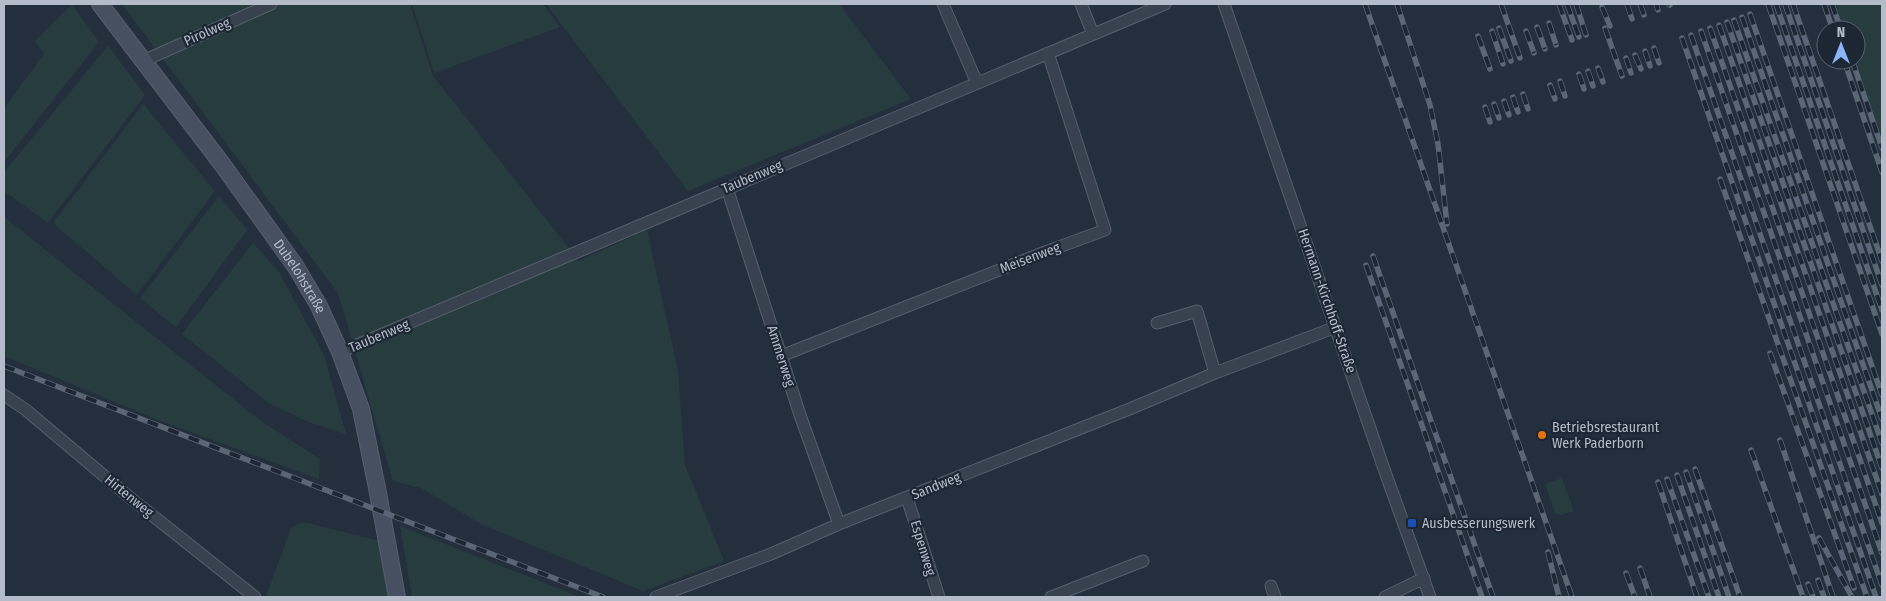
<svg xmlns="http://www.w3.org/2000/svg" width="1886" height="601" font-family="'Fira Sans Condensed',sans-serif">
<rect width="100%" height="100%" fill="#242f3e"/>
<path fill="#263c3f" d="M 72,4 L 99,42 L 4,162 L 4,108 L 44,54 L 35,41 Z
M 122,4 L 410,4 L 433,76 L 579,261 L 647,230 L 678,371 L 685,465 L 724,561 L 643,591 L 481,524 L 421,488 L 393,481 L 338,293 Z
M 412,4 L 543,4 L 560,27 L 434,73 Z
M 546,4 L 839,4 L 911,99 L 688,191 Z
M 1835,4 L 1882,4 L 1882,140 L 1855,60 L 1856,30 L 1844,30 Z
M 108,46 L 145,95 L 48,223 L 4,191 L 4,172 Z
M 143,104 L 215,191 L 137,295 L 53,223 Z
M 219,196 L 247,230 L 176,327 L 140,298 Z
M 4,217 L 261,421 L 320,459 L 319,479 L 158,420 L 4,356 Z
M 253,243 L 279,272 L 324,355 L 346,434 L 308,422 L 269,403 L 182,334 Z
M 1562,478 L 1574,511 L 1561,515 L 1555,513 L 1545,484 Z
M 303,522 L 380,541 L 390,597 L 266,597 L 291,528 Z
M 400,526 L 580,597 L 412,597 Z"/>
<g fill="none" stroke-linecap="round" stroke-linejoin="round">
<g stroke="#565f6c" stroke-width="13">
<path id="street" d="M 943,4 L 977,83
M 1081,4 L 1093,34
M 1224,4 L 1384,469 L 1430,597
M 143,61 L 271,4
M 727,188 L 800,415 L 839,524
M 1157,323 L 1197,311 L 1215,373
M 340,352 L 1165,4
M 781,356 L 1045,252 L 1105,230 L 1048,53
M 4,395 L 26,410 L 128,496 L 255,597
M 907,498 L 939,597
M 1271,586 L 1275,597
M 656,597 L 771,554 L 839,524 L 1132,408 L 1215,373 L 1336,327
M 1051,597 L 1143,561
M 1385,597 L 1424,578"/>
</g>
<g stroke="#565f6c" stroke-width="18">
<g id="secondary">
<path id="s1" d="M 100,4 L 222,164 L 296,267 L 319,306 L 340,352 L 361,409 L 378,493 L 397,597"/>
</g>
</g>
<use href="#street" stroke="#38414e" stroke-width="11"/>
<use href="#secondary" stroke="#465061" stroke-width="16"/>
<g stroke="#5a6575" stroke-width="5.5">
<path id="rail" d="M 1365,4 L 1572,597
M 1397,4 L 1430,105 L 1438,144 L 1447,224
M 1501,4 L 1520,58
M 1559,4 L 1572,40
M 1567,4 L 1579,37
M 1576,4 L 1586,35
M 1627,4 L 1632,19
M 1640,4 L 1644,15
M 1656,4 L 1658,10
M 1669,4 L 1670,5
M 1768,4 L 1882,334
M 1776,4 L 1882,310
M 1785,4 L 1882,285
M 1793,4 L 1882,261
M 1824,4 L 1833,30
M 1832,4 L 1841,30
M 1602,7 L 1610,26
M 1750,14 L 1882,395
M 1742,17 L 1882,419
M 1734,20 L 1882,443
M 1727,22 L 1882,468
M 1549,23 L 1556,45
M 1719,25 L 1882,494
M 1537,27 L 1545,49
M 1499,28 L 1511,61
M 1605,28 L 1622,76
M 1710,28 L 1882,523
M 1492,31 L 1503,64
M 1526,31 L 1534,53
M 1701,31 L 1882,553
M 1691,35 L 1882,585
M 1478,36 L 1490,69
M 1682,38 L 1876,597
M 1654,48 L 1659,63
M 1645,51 L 1650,66
M 1635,55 L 1641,69
M 1626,58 L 1631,73
M 1844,60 L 1882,172
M 1852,60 L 1882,148
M 1598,68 L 1603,82
M 1588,71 L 1593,86
M 1579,74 L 1584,89
M 1560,81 L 1565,96
M 1550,85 L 1555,99
M 1523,94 L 1528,109
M 1513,97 L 1518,112
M 1504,101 L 1509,115
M 1494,104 L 1499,118
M 1485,107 L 1490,122
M 1720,179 L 1867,597
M 1373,256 L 1493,597
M 1366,265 L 1482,597
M 1770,353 L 1854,588
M 4,366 L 603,597
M 1780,440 L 1833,597
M 1751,450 L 1803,597
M 1695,469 L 1740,597
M 1686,472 L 1729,597
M 1677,475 L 1719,597
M 1667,479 L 1709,597
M 1658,482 L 1697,597
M 1819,538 L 1852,597
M 1548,552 L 1559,597
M 1640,568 L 1650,597
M 1626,573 L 1635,597
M 1818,580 L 1824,597
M 1808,584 L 1813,597"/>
</g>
<use href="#rail" stroke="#1d2633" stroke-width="4" stroke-dasharray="11" stroke-linecap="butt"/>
</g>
<circle fill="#e8710a" stroke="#1d2633" stroke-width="2" cx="1542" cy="435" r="5"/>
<rect fill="#1a4fb4" stroke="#1d2633" stroke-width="2" x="1407" y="518" width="10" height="10" rx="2.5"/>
<g text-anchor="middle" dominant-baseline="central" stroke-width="4.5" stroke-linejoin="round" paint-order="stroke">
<g font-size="14" fill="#b4bcc9" stroke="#1d2633">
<text transform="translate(207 32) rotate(-24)">Pirolweg</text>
<text transform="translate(752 177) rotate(-23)">Taubenweg</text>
<text transform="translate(1030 258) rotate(-21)">Meisenweg</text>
<text stroke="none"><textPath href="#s1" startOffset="338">Dubelohstraße</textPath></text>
<text transform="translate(1327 301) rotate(71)">Hermann-Kirchhoff-Straße</text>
<text transform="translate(379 336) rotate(-23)">Taubenweg</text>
<text transform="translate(781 356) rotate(72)">Ammerweg</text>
<text transform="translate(936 486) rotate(-22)">Sandweg</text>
<text transform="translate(129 496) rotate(39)">Hirtenweg</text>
<text transform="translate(923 548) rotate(73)">Espenweg</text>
</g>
<g font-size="14" fill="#b4bcc9" stroke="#1d2633" text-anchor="start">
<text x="1552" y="427">Betriebsrestaurant<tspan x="1552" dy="16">Werk Paderborn</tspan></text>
<text x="1422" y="523">Ausbesserungswerk</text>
</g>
</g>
<rect width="1886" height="601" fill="none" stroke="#b4bcc9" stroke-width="10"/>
<g transform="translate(1841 45)"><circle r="24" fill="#1d2633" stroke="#59626f"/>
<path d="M0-4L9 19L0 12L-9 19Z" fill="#8ab4f8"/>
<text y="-8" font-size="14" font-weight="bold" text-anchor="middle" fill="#b4bcc9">N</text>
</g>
</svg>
